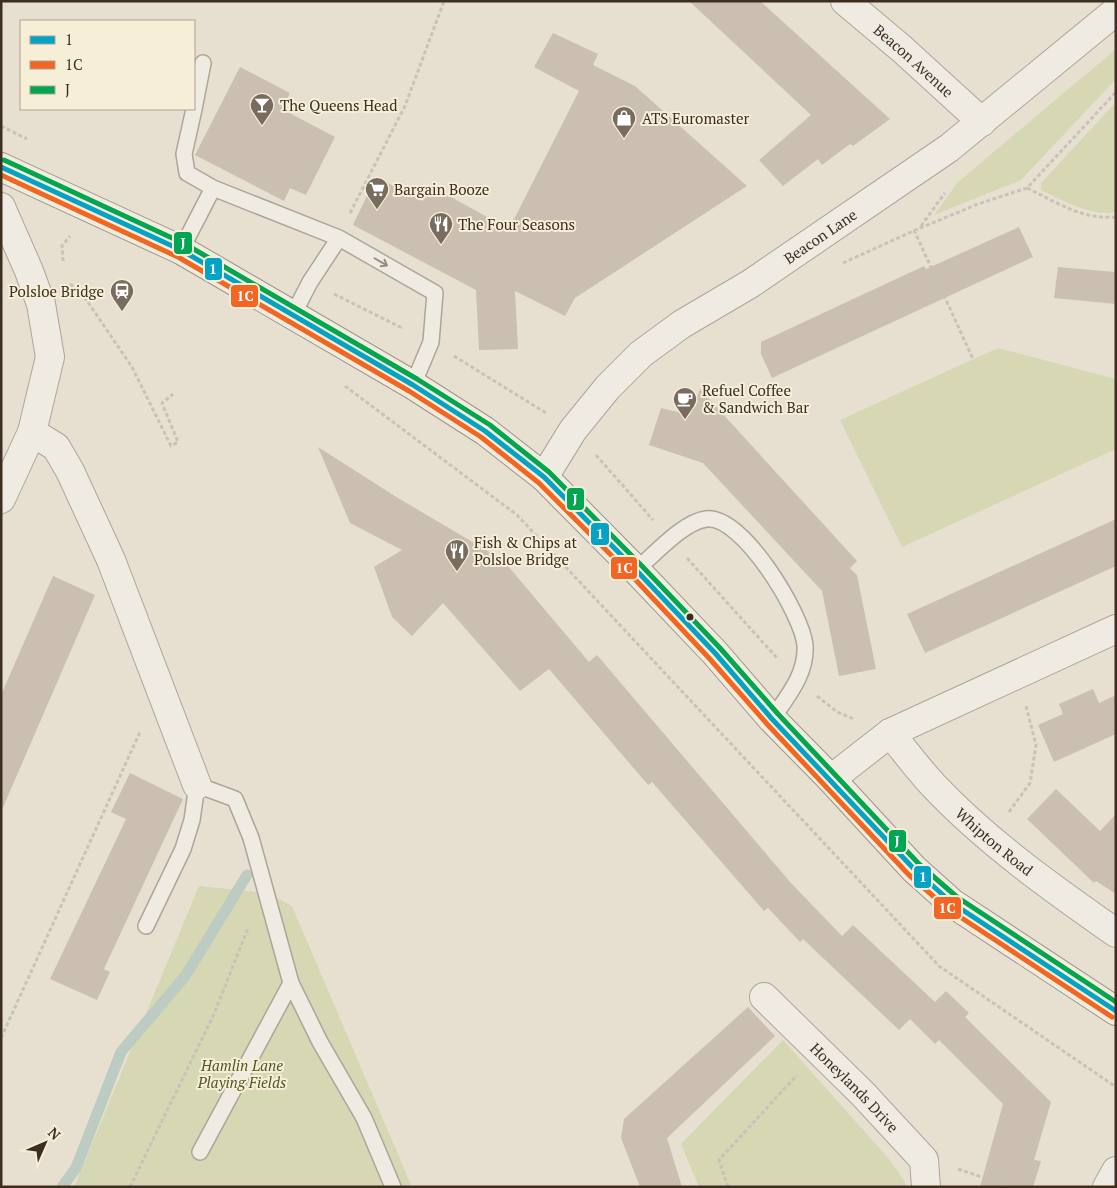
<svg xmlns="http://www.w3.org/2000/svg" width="1117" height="1188" font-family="'PT Serif',serif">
<rect width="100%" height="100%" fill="#e7e0d1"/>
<path fill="#d6d7b3" d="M 1116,49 L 1116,79 L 1021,180 L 934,215 L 958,182 Z
M 1116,102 L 1116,212 C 1090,217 1063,200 1041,190 L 1041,183 Z
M 998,348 L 1116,379 L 1116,449 L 902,547 L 840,420 Z
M 199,886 L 268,893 L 292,906 L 412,1187 L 74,1187 Z
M 783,1040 L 889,1159 L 905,1182 L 906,1187 L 699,1187 L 681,1144 Z"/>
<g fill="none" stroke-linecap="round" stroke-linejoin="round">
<path stroke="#bcccc2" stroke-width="11" d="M 62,1187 L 76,1168 L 121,1052 L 186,975 L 247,875"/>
</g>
<path fill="#cbbfb2" d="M 689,1 L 760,1 L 890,119 L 853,146 L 850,144 L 822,165 L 818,159 L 783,186 L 759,160 L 811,115 Z
M 553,33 L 598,54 L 593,65 L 635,86 L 747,186 L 575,298 L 565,316 L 515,291 L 518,349 L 479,350 L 476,290 L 353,225 L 376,177 L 423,201 L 431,186 L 509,229 L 579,91 L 534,67 Z
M 240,67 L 290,93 L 282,109 L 335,137 L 306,195 L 290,188 L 284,201 L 195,155 Z
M 1019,227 L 1033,257 L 772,378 L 761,354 L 761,342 L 924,266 L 926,269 Z
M 1058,267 L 1116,272 L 1116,304 L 1054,298 Z
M 700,389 L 857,561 L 850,568 L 857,575 L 876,669 L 839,676 L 822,591 L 703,463 L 649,445 L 661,408 L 690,415 Z
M 318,447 L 398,498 L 503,560 L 589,662 L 597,655 L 791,883 L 842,936 L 853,925 L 935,1002 L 946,991 L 969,1013 L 965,1017 L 1051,1102 L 1034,1160 L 1041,1161 L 1033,1187 L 980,1187 L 1003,1104 L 939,1040 L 935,1044 L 910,1019 L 899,1030 L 803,939 L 800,942 L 768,908 L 764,911 L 652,782 L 648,785 L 549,669 L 520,691 L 443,603 L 412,636 L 392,617 L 374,567 L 402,550 L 350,523 Z
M 1116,519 L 1116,566 L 925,653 L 907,614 Z
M 53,576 L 95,595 L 1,812 L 1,695 Z
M 1093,689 L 1099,703 L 1116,695 L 1116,734 L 1054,762 L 1038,725 L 1063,714 L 1059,704 Z
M 130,773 L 183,799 L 104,969 L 110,972 L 97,1000 L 50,979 L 126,819 L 111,812 Z
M 1056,789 L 1100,831 L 1116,814 L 1116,894 L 1096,881 L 1094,883 L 1027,819 Z
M 748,1007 L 775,1036 L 667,1138 L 682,1187 L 640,1187 L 621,1138 L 624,1119 Z"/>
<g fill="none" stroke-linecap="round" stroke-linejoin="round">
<g stroke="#ada599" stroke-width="18">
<path id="lane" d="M 194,109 L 184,154 L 187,173 L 213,188
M 194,109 L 203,63
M 181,250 L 213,188 L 339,238 L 435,293 L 431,342 L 413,385
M 293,315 L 310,282 L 339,238
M 636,570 C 654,555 683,522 706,519 C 742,514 802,614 805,645 C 807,674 787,697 772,719
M 146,926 L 183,849 L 192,820 L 197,785 L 235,799 L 251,838 L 291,983 L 320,1042 L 364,1118 L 393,1187
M 200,1152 L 291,983"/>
</g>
<g stroke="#ada599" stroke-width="30">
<g id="street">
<path id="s1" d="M 845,1 L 902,49 L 982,122"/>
<path d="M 1,207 L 29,271 L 41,304 L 50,357 L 32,432 L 1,499"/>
<path d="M 32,432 L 56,447 L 70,471 L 111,560 L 197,785"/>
<path id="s2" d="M 544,477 L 573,430 L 608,387 L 641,354 L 682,324 L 750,284 L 949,148 L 1116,11"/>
<path id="s3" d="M 890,733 C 905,751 918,769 934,786 C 988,843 1052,888 1116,933"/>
<path d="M 831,779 L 890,733 L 1116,629"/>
<path id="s4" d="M 764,997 L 862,1093 L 924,1160 L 926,1187"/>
<path d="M 1107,1187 L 1116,1171"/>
</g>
</g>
<g stroke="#9c958a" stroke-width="30">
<path id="secondary" d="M 1,167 L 181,250 L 413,385 L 485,431 L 544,477 L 636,570 L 715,653 L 772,719 L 831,779 L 914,869 L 952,903 L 1116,1011"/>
</g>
<path stroke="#c8c2b9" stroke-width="3" stroke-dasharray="4 2.5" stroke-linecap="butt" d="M 1,126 L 27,139
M 1027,188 C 1056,202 1082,220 1116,217
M 350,213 L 405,106 L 444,1
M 921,226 L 945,193
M 914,230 L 973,359
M 63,261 L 62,246 L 70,236
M 843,263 L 920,228 L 978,204 L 1027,188 L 1116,92
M 70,284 L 83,295 L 132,367 L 171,446 L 178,442 L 162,403 L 173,394
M 334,294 L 404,329
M 454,356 L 546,413
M 345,386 L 517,515 L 939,966 L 1116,1087
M 596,455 L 653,520
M 687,558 L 777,658
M 817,696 L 837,712 L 854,719
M 1009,812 L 1030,783 L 1036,745 L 1026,706
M 1,1038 L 140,732
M 958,1169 L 1011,1187
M 130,1187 L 214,1014 L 248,928
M 728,1187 L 719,1160 L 797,1075"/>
<use href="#lane" stroke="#efebe3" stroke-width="15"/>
<use href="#street" stroke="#efebe3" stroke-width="28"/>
<use href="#secondary" stroke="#efebe3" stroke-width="28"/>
<g stroke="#f7eed8" stroke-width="9">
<path id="bus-1" d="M 1,167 L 181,250 L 413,385 L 485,431 L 544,477 L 636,570 L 715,653 L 772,719 L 914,869 L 952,903 L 1116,1011"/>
</g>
<g stroke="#f7eed8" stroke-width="9">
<path id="bus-2" d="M 1,175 L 178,257 L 409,391 L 481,437 L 539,483 L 631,575 L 709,658 L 767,724 L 909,875 L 948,909 L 1112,1017"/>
</g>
<g stroke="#f7eed8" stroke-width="9">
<path id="bus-3" d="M 4,160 L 185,244 L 417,379 L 490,425 L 549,472 L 641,565 L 720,648 L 778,714 L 919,864 L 957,897 L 1116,1002"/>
</g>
<use href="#bus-1" stroke="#03a3c5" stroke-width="5"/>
<use href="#bus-2" stroke="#f26522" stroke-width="5"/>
<use href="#bus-3" stroke="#00a651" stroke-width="5"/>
</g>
<defs><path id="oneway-shaft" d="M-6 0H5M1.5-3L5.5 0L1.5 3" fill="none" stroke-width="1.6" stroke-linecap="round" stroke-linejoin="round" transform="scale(1.25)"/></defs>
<use stroke="#968c82" href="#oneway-shaft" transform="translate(381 262) rotate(30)"/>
<defs>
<g id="bar-pin" transform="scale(1.25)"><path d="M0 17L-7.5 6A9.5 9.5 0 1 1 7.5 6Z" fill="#786c5e" stroke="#f7eed8"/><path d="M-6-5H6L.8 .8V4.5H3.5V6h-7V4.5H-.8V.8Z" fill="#fff"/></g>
<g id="shop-pin" transform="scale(1.25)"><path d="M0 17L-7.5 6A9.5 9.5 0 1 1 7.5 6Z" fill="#786c5e" stroke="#f7eed8"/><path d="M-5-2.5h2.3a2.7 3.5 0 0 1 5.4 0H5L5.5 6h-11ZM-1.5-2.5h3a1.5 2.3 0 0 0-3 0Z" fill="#fff"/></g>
<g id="supermarket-pin" transform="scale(1.25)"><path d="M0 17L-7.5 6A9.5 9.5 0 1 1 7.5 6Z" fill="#786c5e" stroke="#f7eed8"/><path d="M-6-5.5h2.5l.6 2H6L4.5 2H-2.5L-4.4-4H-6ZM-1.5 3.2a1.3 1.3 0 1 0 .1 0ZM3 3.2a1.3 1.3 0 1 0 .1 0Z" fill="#fff"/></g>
<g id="restaurant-pin" transform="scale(1.25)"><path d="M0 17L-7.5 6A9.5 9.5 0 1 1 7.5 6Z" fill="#786c5e" stroke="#f7eed8"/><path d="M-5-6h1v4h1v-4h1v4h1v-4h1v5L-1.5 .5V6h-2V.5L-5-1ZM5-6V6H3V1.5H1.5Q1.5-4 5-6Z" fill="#fff"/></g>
<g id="station-pin" transform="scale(1.25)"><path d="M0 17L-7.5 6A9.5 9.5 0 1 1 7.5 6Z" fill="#786c5e" stroke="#f7eed8"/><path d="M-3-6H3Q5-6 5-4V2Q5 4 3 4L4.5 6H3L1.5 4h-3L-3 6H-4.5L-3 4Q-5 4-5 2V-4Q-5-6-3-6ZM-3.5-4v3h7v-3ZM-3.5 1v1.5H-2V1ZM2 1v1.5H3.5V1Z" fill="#fff"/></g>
<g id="cafe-pin" transform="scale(1.25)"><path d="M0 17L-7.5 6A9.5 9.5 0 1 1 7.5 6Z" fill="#786c5e" stroke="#f7eed8"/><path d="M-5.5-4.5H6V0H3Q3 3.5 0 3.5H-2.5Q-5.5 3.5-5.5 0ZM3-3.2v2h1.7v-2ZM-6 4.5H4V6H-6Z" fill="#fff"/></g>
</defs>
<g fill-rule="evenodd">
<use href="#bar-pin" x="262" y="105"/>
<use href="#shop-pin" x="624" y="118"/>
<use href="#supermarket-pin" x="377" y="189"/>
<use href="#restaurant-pin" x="441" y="224"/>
<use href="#station-pin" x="122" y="291"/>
<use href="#cafe-pin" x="685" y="399"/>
<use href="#restaurant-pin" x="457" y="551"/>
</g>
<circle fill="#3d2e20" stroke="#f7eed8" stroke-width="2" cx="690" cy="617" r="4.5"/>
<g text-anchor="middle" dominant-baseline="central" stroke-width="4" stroke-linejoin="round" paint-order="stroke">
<g font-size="15" fill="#3d2e20" stroke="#f7eed8">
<text stroke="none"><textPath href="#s1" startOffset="91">Beacon Avenue</textPath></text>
<text stroke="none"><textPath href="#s2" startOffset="372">Beacon Lane</textPath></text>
<text stroke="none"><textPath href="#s3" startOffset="151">Whipton Road</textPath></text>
<text stroke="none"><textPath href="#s4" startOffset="128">Honeylands Drive</textPath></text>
</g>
<g font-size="15" fill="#3d2e20" stroke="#f7eed8" text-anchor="start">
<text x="280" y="105">The Queens Head</text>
<text x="642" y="118">ATS Euromaster</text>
<text x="394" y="189">Bargain Booze</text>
<text x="458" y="224">The Four Seasons</text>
<text x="104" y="291" text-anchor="end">Polsloe Bridge</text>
<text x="702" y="390">Refuel Coffee<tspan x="702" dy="17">&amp; Sandwich Bar</tspan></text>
<text x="474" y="542">Fish &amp; Chips at<tspan x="474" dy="17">Polsloe Bridge</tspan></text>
</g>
<g font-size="15" font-style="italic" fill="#4d5a26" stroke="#f7eed8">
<text x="242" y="1065">Hamlin Lane<tspan x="242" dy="17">Playing Fields</tspan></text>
</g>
</g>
<g stroke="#f7eed8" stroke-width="2">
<rect x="173" y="231" width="20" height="24" rx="5" fill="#00a651"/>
<rect x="204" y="257" width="19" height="24" rx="5" fill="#03a3c5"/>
<rect x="230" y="284" width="29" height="24" rx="5" fill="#f26522"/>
<rect x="566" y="487" width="19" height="24" rx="5" fill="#00a651"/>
<rect x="590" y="522" width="20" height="24" rx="5" fill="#03a3c5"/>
<rect x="610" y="556" width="28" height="24" rx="5" fill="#f26522"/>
<rect x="888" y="829" width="19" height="24" rx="5" fill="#00a651"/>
<rect x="913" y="865" width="19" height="24" rx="5" fill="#03a3c5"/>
<rect x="933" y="896" width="29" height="24" rx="5" fill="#f26522"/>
</g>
<g font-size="14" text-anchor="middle" font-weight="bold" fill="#fff">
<text x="183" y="248">J</text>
<text x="213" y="274">1</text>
<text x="245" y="301">1C</text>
<text x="575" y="504">J</text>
<text x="600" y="539">1</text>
<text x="624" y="573">1C</text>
<text x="897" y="846">J</text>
<text x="923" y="882">1</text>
<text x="947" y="913">1C</text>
</g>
<rect width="1117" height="1188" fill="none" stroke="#3d2e20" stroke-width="5"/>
<rect x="20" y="20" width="175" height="90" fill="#f7eed8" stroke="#ada18e"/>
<rect x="30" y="36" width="25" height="8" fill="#03a3c5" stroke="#ada18e"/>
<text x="65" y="45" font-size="15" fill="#3d2e20">1</text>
<rect x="30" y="61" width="25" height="8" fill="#f26522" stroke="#ada18e"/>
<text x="65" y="70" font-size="15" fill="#3d2e20">1C</text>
<rect x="30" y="86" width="25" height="8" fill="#00a651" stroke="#ada18e"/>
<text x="65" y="95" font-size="15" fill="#3d2e20">J</text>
<g transform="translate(45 1143) rotate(45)" stroke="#f7eed8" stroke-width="4" paint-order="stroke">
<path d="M0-4L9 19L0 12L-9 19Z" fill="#3d2e20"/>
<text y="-8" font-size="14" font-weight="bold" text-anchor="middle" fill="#3d2e20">N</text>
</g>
</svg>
